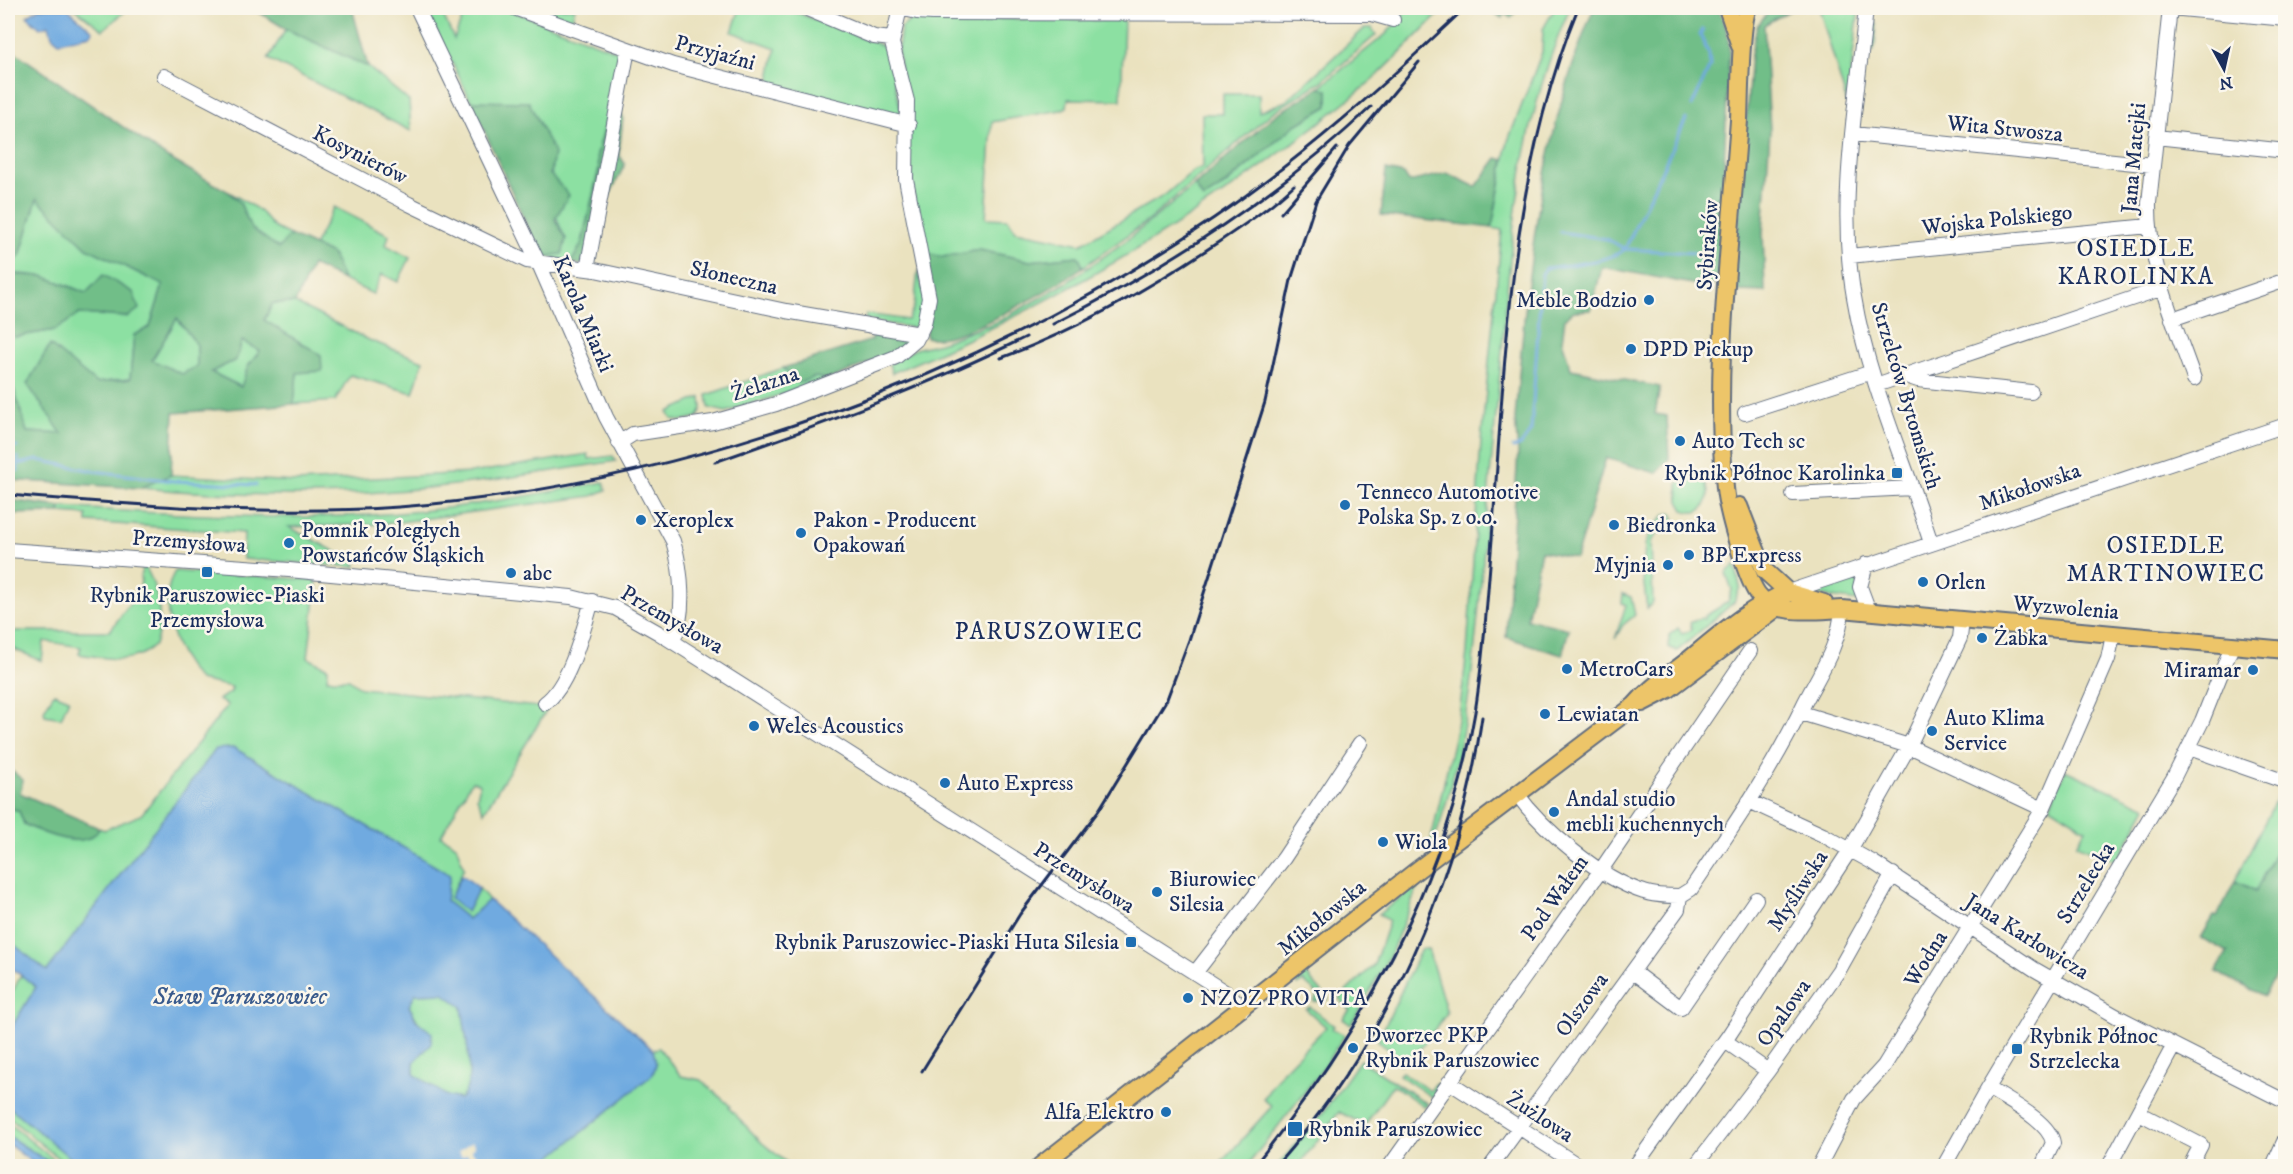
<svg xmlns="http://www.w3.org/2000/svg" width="2293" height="1174" font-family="'IM FELL DW Pica',serif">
<rect width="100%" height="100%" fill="#fbf7ec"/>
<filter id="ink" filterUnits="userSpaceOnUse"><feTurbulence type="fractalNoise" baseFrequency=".0167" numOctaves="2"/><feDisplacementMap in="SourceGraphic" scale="12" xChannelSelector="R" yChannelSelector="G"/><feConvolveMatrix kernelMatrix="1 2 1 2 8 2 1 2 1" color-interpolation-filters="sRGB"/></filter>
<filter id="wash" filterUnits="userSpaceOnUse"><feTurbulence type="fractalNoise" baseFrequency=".008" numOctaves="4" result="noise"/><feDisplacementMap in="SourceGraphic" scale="24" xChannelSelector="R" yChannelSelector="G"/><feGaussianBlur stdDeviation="1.35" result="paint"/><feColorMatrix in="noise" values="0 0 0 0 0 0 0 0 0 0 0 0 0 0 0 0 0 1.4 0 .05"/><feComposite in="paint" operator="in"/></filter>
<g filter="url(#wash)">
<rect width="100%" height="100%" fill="#eae2bf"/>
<path fill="#8ce0a2" stroke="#548880" stroke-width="1.5" d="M 74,8 L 129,8 L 103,30 Z
M 425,8 L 440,8 L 454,39 L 466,8 L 505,8 L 622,53 L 614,113 L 597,154 L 599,168 L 582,243 L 571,263 L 544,257 L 566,239 C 551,212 548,183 554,153 L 496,104 L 471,101 Z
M 521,8 L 575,8 L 570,27 Z
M 740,8 L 785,8 L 886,47 L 902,115 L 900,117 L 769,83 L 776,48 L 732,32 Z
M 1409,8 L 1445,8 C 1423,30 1401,53 1378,75 C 1350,100 1319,123 1289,146 C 1165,240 1035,313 892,373 L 889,364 L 915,349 L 940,343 L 1001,320 L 1066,283 L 1127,240 L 1195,185 L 1203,199 L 1224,186 L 1294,126 L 1328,106 L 1328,90 L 1320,87 L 1386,34 Z
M 1555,8 L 1570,8 C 1524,111 1513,214 1504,325 C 1499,391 1491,457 1486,523 C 1477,632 1470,743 1432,847 L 1429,849 L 1459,716 L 1467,652 L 1481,442 L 1502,230 L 1492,228 L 1508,141 L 1542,52 L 1543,29 Z
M 1819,8 L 1859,8 L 1847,103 Z
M 913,18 L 1124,20 L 1121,100 L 1068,99 L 1067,107 L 1061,110 L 992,122 L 986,218 L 1008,219 L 1016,231 L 1081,244 L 1165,195 L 1193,171 L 1203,167 L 1202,114 L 1223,114 L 1223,94 L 1259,94 L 1259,112 L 1286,101 L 1365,28 L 1372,28 L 1376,35 L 1321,82 L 1273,112 L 1149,220 L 1083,267 L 1078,256 L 1030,261 L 980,250 L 943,257 L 930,254 L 927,263 L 914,201 L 898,50 L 901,28 Z
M 1872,22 L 1877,23 L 1874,51 L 1869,50 Z
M 286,29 L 368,67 L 409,101 L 411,131 L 268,59 Z
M 229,192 L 259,210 L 275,228 L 290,235 L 279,249 L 251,228 L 240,203 Z
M 37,198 L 87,248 L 163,285 L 150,327 L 134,335 L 130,379 L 96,383 L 50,346 L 63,434 L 27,432 L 13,387 L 8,384 L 8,328 L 14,337 L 55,330 L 79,314 L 128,317 C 91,296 52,271 8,274 L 8,259 L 13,262 L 20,256 Z
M 334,207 L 389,235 L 386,245 L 410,258 L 398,282 L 382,274 L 373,294 L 343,280 L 332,254 L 314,246 Z
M 918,270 L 926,305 L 915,328 L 865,320 L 866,314 L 908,320 L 914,306 Z
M 273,303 L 295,303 L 369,340 L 423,361 L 413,393 L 350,375 L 335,401 L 294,404 L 297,372 L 264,321 Z
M 177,318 L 197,345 L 197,366 L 182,375 L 152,360 Z
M 242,341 L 260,351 L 248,366 L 242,387 L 211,372 L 236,360 Z
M 783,368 L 798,383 L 816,377 L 827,380 L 726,412 L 709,408 L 707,395 Z
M 701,397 L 702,408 L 698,417 L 680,421 L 672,419 L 668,412 Z
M 588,454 L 589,459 L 613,456 L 616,461 C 538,473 460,487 381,492 C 301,498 220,495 140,488 L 171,475 L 297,482 L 471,473 Z
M 1689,475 L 1700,476 C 1716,489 1707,521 1684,510 L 1679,501 L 1678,484 L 1683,477 Z
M 604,482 L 606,490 L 592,496 L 386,524 L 289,527 L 355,562 L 356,567 L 243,559 L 244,533 L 87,522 L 87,515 L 60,513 L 61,507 C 164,514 267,520 370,515 C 449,511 527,496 604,482 Z
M 1672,513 L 1675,521 L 1673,525 L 1657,534 L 1651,542 L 1653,603 L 1647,608 L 1643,577 L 1645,545 L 1651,531 L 1666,514 Z
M 1735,565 L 1740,587 L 1734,602 L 1677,651 L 1669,647 L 1669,635 L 1678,628 L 1682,634 L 1692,630 L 1690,623 L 1700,618 L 1705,619 L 1705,616 L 1728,602 L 1732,590 L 1726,573 Z
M 142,568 L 146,568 C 158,589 164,620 155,645 C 133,666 107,658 79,654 L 81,647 L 44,641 L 42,661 L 16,650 L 8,642 L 11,631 L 110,631 L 140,589 Z
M 175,571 L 317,580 L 308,658 L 328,668 L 327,679 L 349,679 L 361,688 L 548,708 L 484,812 L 477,798 L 480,784 L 472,781 L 441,836 L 456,845 L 464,868 L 450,898 L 467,912 L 479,888 L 489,900 L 469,920 L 446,901 L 450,875 L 234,748 L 216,749 L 47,971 L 8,940 L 8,807 L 19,811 L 24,824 C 42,833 87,853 99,828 L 104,830 L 141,815 L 228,705 L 218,700 L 231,692 L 232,687 L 199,680 C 175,654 156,604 175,571 Z
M 1858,575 L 1858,601 L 1810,594 L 1810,593 Z
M 1623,594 L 1631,597 L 1635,615 L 1623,625 L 1615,639 L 1626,605 L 1622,603 Z
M 54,693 L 69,699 L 61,718 L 45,715 L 44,710 Z
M 2065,770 L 2147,807 L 2117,861 L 2076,845 L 2086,829 L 2050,806 Z
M 2282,788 L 2285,789 L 2285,830 L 2256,891 L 2235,881 Z
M 1419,884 L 1391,953 L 1351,1025 L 1343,1019 L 1350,1010 L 1339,998 L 1374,965 L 1389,921 L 1379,914 Z
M 1421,949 L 1428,949 L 1447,1013 L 1420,1049 L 1400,1064 L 1389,1056 L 1388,1051 L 1391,1050 L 1378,1041 Z
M 1305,973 L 1328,999 L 1314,1002 L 1318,994 L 1303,981 L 1298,985 L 1296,980 Z
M 21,975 L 36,987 L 8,1033 L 8,1001 Z
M 443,993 L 462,1006 C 464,1029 479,1085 460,1099 L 447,1096 L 414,1074 L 414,1062 L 431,1044 L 409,1006 L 415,994 Z
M 1310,1007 L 1334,1026 L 1332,1029 L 1345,1035 L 1318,1075 L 1247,1166 L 1218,1166 L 1272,1106 L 1263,1099 L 1280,1074 L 1326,1027 L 1306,1009 Z
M 659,1048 L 681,1076 L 701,1080 L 730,1106 L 729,1108 L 761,1142 L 791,1166 L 540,1166 L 653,1074 L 656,1064 L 653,1050 Z
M 1360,1060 L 1428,1104 L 1425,1107 L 1393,1085 L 1365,1125 L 1339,1112 L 1298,1166 L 1277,1166 L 1325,1110 Z
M 1402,1072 L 1430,1091 L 1436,1083 L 1440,1086 L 1433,1098 L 1399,1075 Z
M 8,1106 L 80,1166 L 68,1166 L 8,1117 Z
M 8,1123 L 62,1166 L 55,1166 L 8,1136 Z"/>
<path fill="#71be88" stroke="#467673" stroke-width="1.5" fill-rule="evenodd" d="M 252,8 L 352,8 L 368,67 L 286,29 Z
M 1486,8 L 1518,8 L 1511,18 L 1505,14 L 1502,18 Z
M 1594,8 L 1717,8 C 1725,20 1729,35 1729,50 L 1720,259 L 1717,282 L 1708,287 L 1602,267 L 1591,310 L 1574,311 L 1565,318 L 1562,341 L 1571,369 L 1660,387 L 1655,414 L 1667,416 L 1669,460 L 1656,473 L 1606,458 L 1576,558 L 1541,551 L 1527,619 L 1569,629 L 1562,655 L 1506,637 L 1518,452 L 1515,419 C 1527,281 1539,137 1594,8 Z
M 1771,8 L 1794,8 L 1764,25 L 1770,131 L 1763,233 L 1765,292 L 1739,291 L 1734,283 L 1751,54 L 1757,26 Z
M 8,50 L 16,53 L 168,158 L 229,192 L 240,203 L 251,228 L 279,248 L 290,235 L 332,254 L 343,280 L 312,265 L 295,303 L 273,303 L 264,320 L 321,355 L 322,371 L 297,373 L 294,404 L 174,413 L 171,475 L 140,488 L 8,480 L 8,384 L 13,386 L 27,432 L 62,434 L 27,384 L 50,345 L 96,383 L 130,379 L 134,335 L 150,327 L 163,285 L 87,248 L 37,199 L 20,256 L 13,262 L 8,259 ZM 177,318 L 197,345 L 197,366 L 182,374 L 152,360 ZM 242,341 L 260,351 L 248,366 L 241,387 L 211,372 L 236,360 Z
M 1320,87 L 1328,90 L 1328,106 L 1294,126 L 1224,185 L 1203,199 L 1195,185 L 1275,115 Z
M 471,101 L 529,102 L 554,153 L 550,174 L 569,195 L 555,219 L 566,239 L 562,254 L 544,257 L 539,252 Z
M 609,111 L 623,116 L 619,155 L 625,164 L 601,213 L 591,266 L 571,263 L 582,243 L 599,169 L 597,154 Z
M 1497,158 L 1504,160 L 1492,228 L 1381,215 L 1386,170 L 1404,174 L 1409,182 L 1447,173 L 1476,187 Z
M 980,250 L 1030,261 L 1078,256 L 1083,267 C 1057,285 954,348 926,337 L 927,263 L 930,254 L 943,257 Z
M 8,274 L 43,276 L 86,293 L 103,275 L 133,292 L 139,309 L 128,317 L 79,314 L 55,330 L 14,337 L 8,328 Z
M 874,330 L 909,336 L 911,341 L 896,352 L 827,380 L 816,377 L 798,383 L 783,368 L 872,340 Z
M 8,500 L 61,507 L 60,513 L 8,514 Z
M 8,768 L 23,780 L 20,793 L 99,828 C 87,853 42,833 24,824 L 19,811 L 8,807 Z
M 2273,855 L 2285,860 L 2285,960 L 2264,996 L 2216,972 L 2228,952 L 2201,938 L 2214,916 L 2217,917 L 2235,881 L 2256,891 Z"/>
<path fill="#70aae0" stroke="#466c9f" stroke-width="1.5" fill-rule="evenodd" d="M 39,8 L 67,8 L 93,31 L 90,35 L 59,42 L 52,36 L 49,25 L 40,28 L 27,16 Z
M 234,748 L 450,875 L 446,901 L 468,919 L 489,900 L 653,1050 L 656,1064 L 653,1074 L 540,1166 L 80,1166 L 8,1106 L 8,1033 L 36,987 L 8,965 L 8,940 L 47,971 L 216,749 ZM 443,993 L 462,1007 C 464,1029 478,1085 460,1099 L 447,1096 L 414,1074 L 414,1062 L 431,1044 L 432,1033 L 416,1020 L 409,1006 L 415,994 Z
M 462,875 L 479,888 L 467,912 L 450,898 Z
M 8,1136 L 53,1165 L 55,1166 L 37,1166 L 8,1144 Z"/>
<path fill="#eae2bf" d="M 472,1142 L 475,1147 L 471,1150 L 484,1166 L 476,1166 L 467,1154 L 462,1157 L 458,1152 Z"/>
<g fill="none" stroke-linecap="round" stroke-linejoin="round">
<path stroke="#70aae0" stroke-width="3" d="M 8,9 L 10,8
M 1692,106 L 1710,66 L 1709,54 L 1700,35 L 1703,29
M 1560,232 L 1607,239 L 1625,249 L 1694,253 L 1709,267
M 8,445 L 17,447
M 1513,448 L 1521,445 L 1531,431 L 1542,274 L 1546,268 C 1567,265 1610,262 1625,249 L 1686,119
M 18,457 L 18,471
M 18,464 L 38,460 L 94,471 L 174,481 L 256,485"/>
</g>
</g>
<g filter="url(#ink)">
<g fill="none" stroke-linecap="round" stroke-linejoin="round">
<g stroke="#636e80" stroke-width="16">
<path id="minor" d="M 417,8 L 539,264 L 606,417 L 673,541 C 682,570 686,614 673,641
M 514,8 L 673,65 L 909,125
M 805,8 L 874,37 L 892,39
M 900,8 L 917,12 L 933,13 L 1372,14 L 1393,20
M 1866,8 C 1857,102 1837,202 1854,297 C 1868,382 1905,461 1931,543
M 2170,8 L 2149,203 C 2148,264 2174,322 2194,379
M 2171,8 L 2286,19
M 164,76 L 409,204 L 527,261 L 595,270 L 786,311 L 920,334
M 1853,134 L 2153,165
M 2156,137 L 2286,151
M 1849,256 L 2149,226
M 587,269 L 628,49
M 2172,319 L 2286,280
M 1903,375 L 1918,380 L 2031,392
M 1876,385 L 2163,288
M 1745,413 L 1872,372
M 619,443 L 633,434 L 713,422 L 776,404 L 896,357 L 916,340 L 924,324 L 929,298 L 906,179 L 907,101 L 892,43 L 900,8
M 1793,494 L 1912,488
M 8,550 L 289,570 L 571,597 L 615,608 L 659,633 L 1195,973 L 1231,996 L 1243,1009
M 1866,564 L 1860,587 L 1869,611
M 1788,592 L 2286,425
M 545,703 C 570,685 583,630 592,601
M 1801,713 L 1909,746 L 2043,809
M 2189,748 L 2286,782
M 1517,794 C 1543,830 1601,879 1644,892 C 1655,896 1668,896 1680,896
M 1749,801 L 1823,835 L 1874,863 L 2034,969 L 2116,1016 L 2286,1102
M 1633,972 L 1681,1008 L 1756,899
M 1195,973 L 1284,858 L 1360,743
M 1725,1041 L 1768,1071
M 1449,1082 L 1579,1166
M 1988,1088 C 2006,1100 2050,1121 2053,1143 L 2042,1166
M 2139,1113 L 2201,1145 L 2190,1166
M 1390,1166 L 1601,870 L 1750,651
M 1491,1166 L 1678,909 L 1680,896 L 1691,889 C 1731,830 1772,770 1803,706 C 1819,674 1840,645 1842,609
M 1635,1166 L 1729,1035 L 1850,850 L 1909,746 L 1960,638 L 1962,621
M 1695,1166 L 1768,1071 L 1839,970 L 1893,874
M 1819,1166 L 1854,1099 L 1884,1066 L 2043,809 L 2108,659 L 2113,635
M 1944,1166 L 1988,1088 L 2174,777 L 2202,721 L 2232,646
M 2109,1166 L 2173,1047
M 2273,1166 L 2286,1137"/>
</g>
<g stroke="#636e80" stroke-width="20">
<path id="major" d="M 1727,8 L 1740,46
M 1748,8 C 1740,25 1740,97 1739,120 C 1731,239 1713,371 1725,488 C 1727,510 1745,575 1757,593 C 1773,617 1817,610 1842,609 L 2286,650
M 1739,506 L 1764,570 L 1788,592 L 1824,603
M 1642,703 L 1669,689 L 1778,607 L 1783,600
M 1040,1166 L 1416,871 L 1634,706 C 1649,688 1668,676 1686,662 C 1719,635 1748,608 1788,592"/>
</g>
<use href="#minor" stroke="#fff" stroke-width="14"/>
<use href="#major" stroke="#edc569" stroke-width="16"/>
<path stroke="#1b2f5e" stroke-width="3" d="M 1281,213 L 1337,148
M 1053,324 C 1169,266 1277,196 1371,107
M 1001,358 C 1077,330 1147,290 1214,245 C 1241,227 1270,208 1294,185
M 715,462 C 821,425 925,387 1026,337
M 8,495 C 138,505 268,516 399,507 C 683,485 979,378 1214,218 C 1305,156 1386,83 1465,8
M 922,1071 L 1020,914 L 1099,810 L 1167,699 L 1189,640 L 1265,402 L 1291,280 L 1316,201 L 1349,146 L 1419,62
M 1254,1166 C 1362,1032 1446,884 1475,712 C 1483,663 1486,614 1490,565 C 1505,377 1506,184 1578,8
M 1276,1166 C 1388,1039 1458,884 1482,717"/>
</g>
</g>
<g fill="#1f6fb2" stroke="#fbf7ec" stroke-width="2">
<circle cx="1649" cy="300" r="6"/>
<circle cx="1631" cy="349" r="6"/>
<circle cx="1680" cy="441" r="6"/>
<rect x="1891" y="467" width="12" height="12" rx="3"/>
<circle cx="1345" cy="505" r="6"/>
<circle cx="641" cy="520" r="6"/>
<circle cx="1614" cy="525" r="6"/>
<circle cx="801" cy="533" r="6"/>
<circle cx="289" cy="543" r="6"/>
<circle cx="1689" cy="555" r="6"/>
<circle cx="1668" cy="565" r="6"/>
<rect x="201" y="566" width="12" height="12" rx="3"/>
<circle cx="511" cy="573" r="6"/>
<circle cx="1923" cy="582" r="6"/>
<circle cx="1982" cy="638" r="6"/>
<circle cx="1567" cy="669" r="6"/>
<circle cx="2253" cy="670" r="6"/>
<circle cx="1545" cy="714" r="6"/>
<circle cx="754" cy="726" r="6"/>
<circle cx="1932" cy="731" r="6"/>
<circle cx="945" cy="783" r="6"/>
<circle cx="1554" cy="812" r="6"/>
<circle cx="1383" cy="842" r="6"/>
<circle cx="1157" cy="892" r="6"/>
<rect x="1125" y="936" width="12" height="12" rx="3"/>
<circle cx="1188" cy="998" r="6"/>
<circle cx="1353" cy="1048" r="6"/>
<rect x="2011" y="1043" width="12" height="12" rx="3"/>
<circle cx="1166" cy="1112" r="6"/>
<rect x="1287" y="1121" width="16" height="16" rx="3"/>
</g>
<g text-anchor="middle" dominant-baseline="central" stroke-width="5" stroke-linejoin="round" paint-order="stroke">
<g font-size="22" fill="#1b2f5e" stroke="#fbf7ec">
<text transform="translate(715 53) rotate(15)">Przyjaźni</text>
<text transform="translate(2005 129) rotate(6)">Wita Stwosza</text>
<text transform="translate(360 155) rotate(27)">Kosynierów</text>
<text transform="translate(2134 158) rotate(-85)">Jana Matejki</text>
<text transform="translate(1997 220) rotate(-6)">Wojska Polskiego</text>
<text transform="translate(1708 245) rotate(-86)">Sybiraków</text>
<text transform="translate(734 278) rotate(13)">Słoneczna</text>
<text transform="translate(583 314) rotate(67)">Karola Miarki</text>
<text transform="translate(765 384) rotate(-18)">Żelazna</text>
<text transform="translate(1906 396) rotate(73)">Strzelców Bytomskich</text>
<text transform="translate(2030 487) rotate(-19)">Mikołowska</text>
<text transform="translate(189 542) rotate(4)">Przemysłowa</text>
<text transform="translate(2066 608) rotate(5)">Wyzwolenia</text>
<text transform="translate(672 620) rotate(30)">Przemysłowa</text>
<text transform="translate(1084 878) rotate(32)">Przemysłowa</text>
<text transform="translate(2086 883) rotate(-59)">Strzelecka</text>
<text transform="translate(1798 891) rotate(-57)">Myśliwska</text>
<text transform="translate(1555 898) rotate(-55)">Pod Wałem</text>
<text transform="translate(1322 918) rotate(-39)">Mikołowska</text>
<text transform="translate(2027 937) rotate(32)">Jana Karłowicza</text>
<text transform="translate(1926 959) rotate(-58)">Wodna</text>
<text transform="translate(1582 1005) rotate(-54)">Olszowa</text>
<text transform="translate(1784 1013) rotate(-55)">Opalowa</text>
<text transform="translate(1540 1117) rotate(33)">Żużlowa</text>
</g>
<g font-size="22" fill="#1b2f5e" stroke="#fbf7ec" text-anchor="start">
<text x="1637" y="300" text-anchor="end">Meble Bodzio</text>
<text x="1643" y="349">DPD Pickup</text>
<text x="1692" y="441">Auto Tech sc</text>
<text x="1885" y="473" text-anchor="end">Rybnik Północ Karolinka</text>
<text x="1357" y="492">Tenneco Automotive<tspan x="1357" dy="25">Polska Sp. z o.o.</tspan></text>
<text x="653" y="520">Xeroplex</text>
<text x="813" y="520">Pakon - Producent<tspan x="813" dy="25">Opakowań</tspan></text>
<text x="1626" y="525">Biedronka</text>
<text x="301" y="530">Pomnik Poległych<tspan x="301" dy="25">Powstańców Śląskich</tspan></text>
<text x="1701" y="555">BP Express</text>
<text x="1656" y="565" text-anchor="end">Myjnia</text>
<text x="523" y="573">abc</text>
<text x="1935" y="582">Orlen</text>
<text x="207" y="595" text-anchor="middle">Rybnik Paruszowiec-Piaski<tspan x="207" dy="25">Przemysłowa</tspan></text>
<text x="1994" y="638">Żabka</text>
<text x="1579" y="669">MetroCars</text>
<text x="2241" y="670" text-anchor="end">Miramar</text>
<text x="1557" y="714">Lewiatan</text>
<text x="1944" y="718">Auto Klima<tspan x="1944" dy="25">Service</tspan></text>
<text x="766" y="726">Weles Acoustics</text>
<text x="957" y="783">Auto Express</text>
<text x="1566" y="799">Andal studio<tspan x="1566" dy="25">mebli kuchennych</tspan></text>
<text x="1395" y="842">Wiola</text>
<text x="1169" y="879">Biurowiec<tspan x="1169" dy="25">Silesia</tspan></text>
<text x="1119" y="942" text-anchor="end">Rybnik Paruszowiec-Piaski Huta Silesia</text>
<text x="1200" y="998">NZOZ PRO VITA</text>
<text x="1365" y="1035">Dworzec PKP<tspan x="1365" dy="25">Rybnik Paruszowiec</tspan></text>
<text x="2029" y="1036">Rybnik Północ<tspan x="2029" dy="25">Strzelecka</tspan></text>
<text x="1154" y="1112" text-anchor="end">Alfa Elektro</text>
<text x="1308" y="1129">Rybnik Paruszowiec</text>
</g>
<g font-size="24" letter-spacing="1.5" fill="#1b2f5e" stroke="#fbf7ec">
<text x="2136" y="249">OSIEDLE<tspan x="2136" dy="28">KAROLINKA</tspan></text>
<text x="2166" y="546">OSIEDLE<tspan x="2166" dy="28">MARTINOWIEC</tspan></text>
<text x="1049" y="632">PARUSZOWIEC</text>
</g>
<g font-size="24" font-style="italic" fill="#395a8c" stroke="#fbf7ec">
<text x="240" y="997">Staw Paruszowiec</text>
</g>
</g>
<rect width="2293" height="1174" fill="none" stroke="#fbf7ec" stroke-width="30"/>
<g transform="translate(2224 69) rotate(172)" stroke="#fbf7ec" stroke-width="4.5" paint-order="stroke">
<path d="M0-4.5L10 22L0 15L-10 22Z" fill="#1b2f5e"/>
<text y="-9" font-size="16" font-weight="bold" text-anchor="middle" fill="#1b2f5e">N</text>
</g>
</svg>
